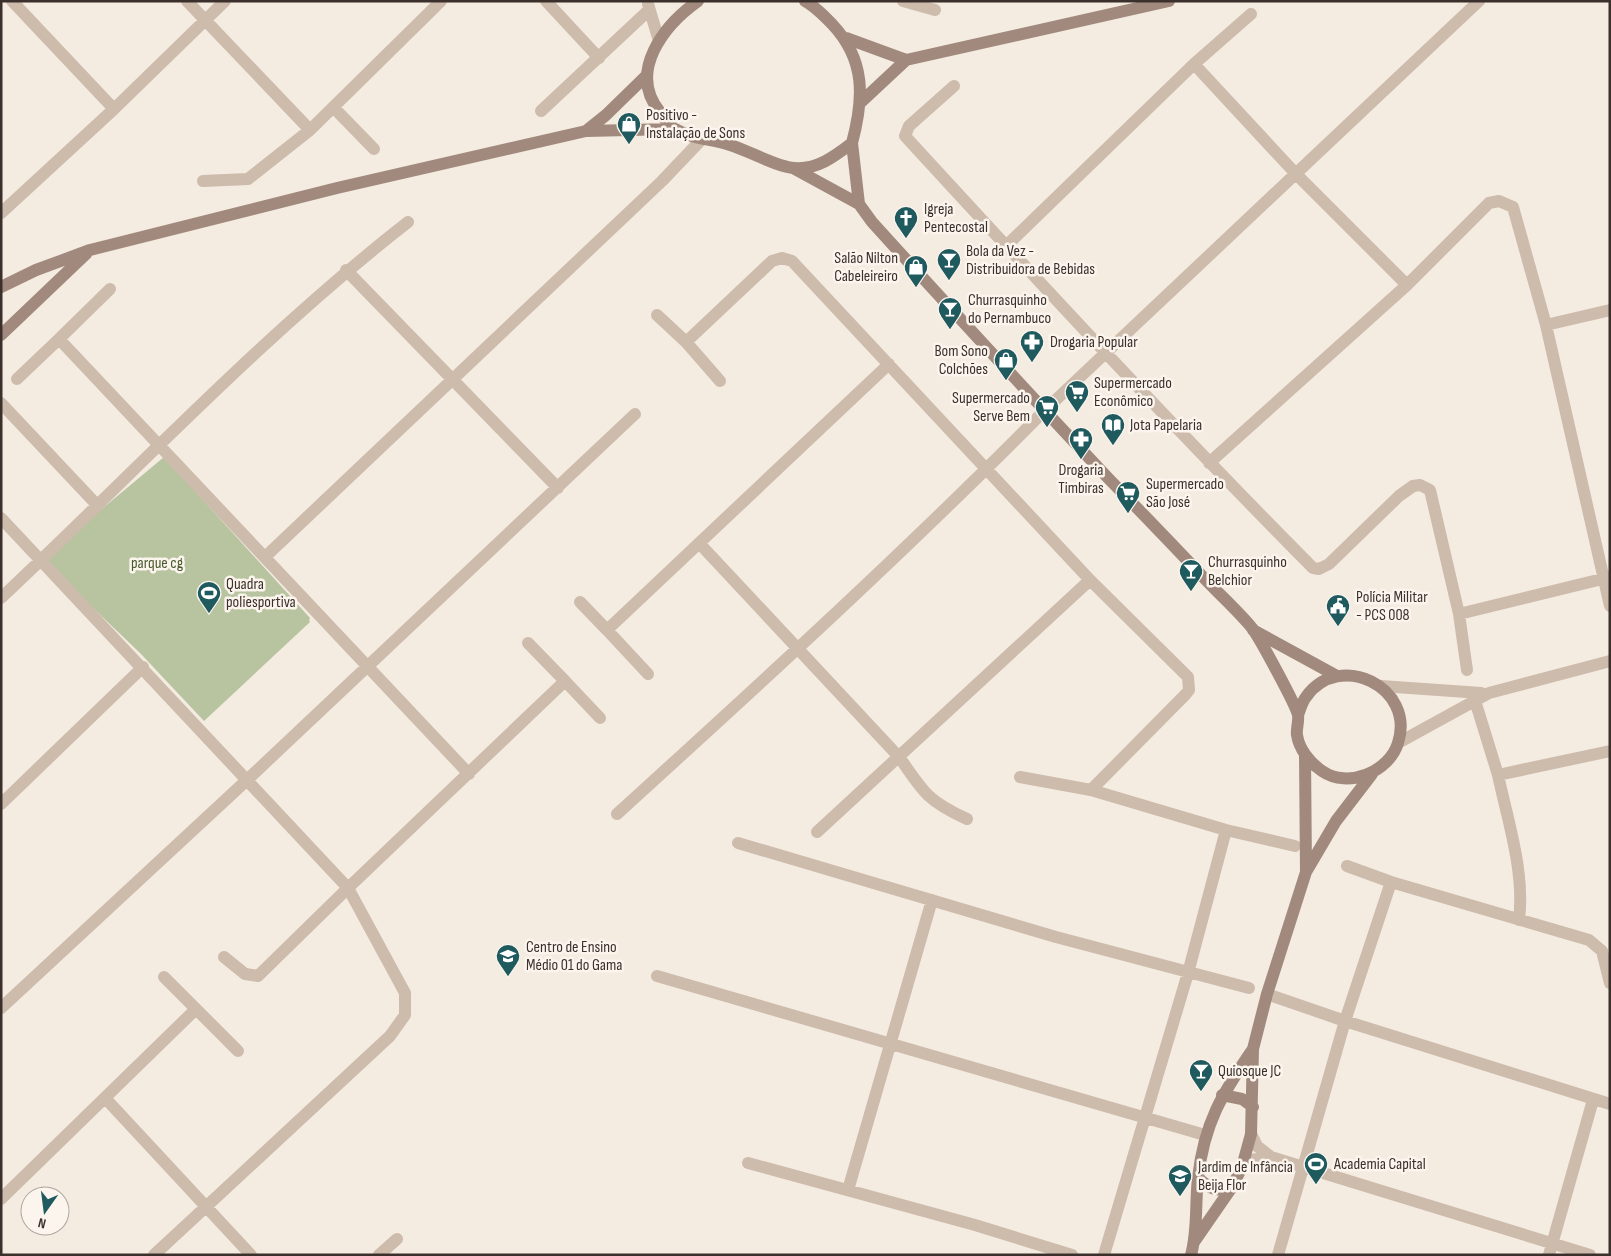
<svg xmlns="http://www.w3.org/2000/svg" width="1611" height="1256" font-family="'Sofia Sans Condensed',sans-serif">
<rect width="100%" height="100%" fill="#f4ebe1"/>
<path fill="#b8c4a0" d="M 164,457 L 310,618 L 309,620 L 310,622 L 204,721 L 141,654 L 42,559 Z"/>
<g fill="none" stroke-linecap="round" stroke-linejoin="round">
<path stroke="#cdbbac" stroke-width="12" d="M 187,1 L 310,130
M 546,1 L 599,58
M 903,1 L 935,10
M 648,4 L 659,41
M 1194,64 L 1296,174 L 1407,285
M 954,86 L 909,126 L 905,136 C 1039,282 1173,427 1313,568 L 1319,569 L 1329,564 L 1399,496 L 1413,486 L 1420,485 L 1430,490 L 1459,614
M 334,108 L 374,149
M 114,109 L 225,1
M 541,111 L 649,10
M 203,181 L 248,179 L 310,130 L 441,1
M 1,213 L 114,109 L 12,1
M 1006,246 L 1194,64 L 1251,14
M 346,270 L 558,488
M 657,315 L 686,342 L 772,261 L 782,258 L 792,261 L 1090,580 L 817,832
M 1546,325 L 1610,606
M 59,339 L 110,289
M 686,342 L 720,381
M 17,379 L 59,339 L 469,774
M 1,403 L 98,506
M 1209,463 L 1407,285 L 1489,203 L 1499,201 L 1513,207 L 1546,325 L 1610,310
M 1,518 L 348,888 L 258,976 L 245,974 L 224,957
M 699,543 L 900,758 C 923,792 928,801 967,819
M 265,557 L 662,181 L 702,139
M 1090,580 L 1188,677 L 1189,690 L 1185,695 L 1091,790
M 1,598 C 135,472 262,336 408,222
M 580,602 L 607,630
M 528,643 L 565,681
M 1467,670 L 1459,614 L 1610,577
M 648,674 L 607,630 L 889,364
M 1381,686 L 1481,693
M 1473,694 L 1498,775 L 1610,751
M 1398,743 L 1489,693 L 1610,661
M 1498,775 C 1508,822 1525,872 1519,920
M 1020,777 L 1091,790 L 1226,830 L 1295,846
M 1,804 L 143,667
M 617,814 C 762,682 907,550 1044,411 L 1479,1
M 738,843 L 1056,937 L 1249,988
M 1347,866 L 1391,882 L 1589,940 L 1602,951 L 1610,983
M 657,976 L 1205,1135
M 164,977 L 238,1051
M 1267,994 L 1345,1021 L 1610,1104
M 1,1008 L 247,780 L 635,414
M 106,1099 L 251,1255
M 1251,1134 L 1257,1146 L 1271,1157 L 1590,1255
M 748,1163 L 975,1225 L 1072,1255
M 1242,1167 L 1251,1160 L 1271,1157
M 848,1190 L 932,900
M 1,1199 L 196,1009
M 154,1255 L 390,1036 L 405,1015 L 405,993 L 348,888 L 565,681 L 600,718
M 379,1255 L 397,1239
M 1104,1255 L 1188,973 L 1226,830
M 1278,1255 L 1345,1021 L 1391,882
M 1549,1255 L 1593,1100"/>
<path stroke="#a18a7d" stroke-width="12" d="M 698,1 C 664,25 627,72 660,112 C 664,118 669,126 675,129 C 692,139 712,139 730,145 C 747,150 777,167 794,168 C 817,170 835,156 852,143 C 864,98 866,60 832,24 C 823,15 816,7 805,1
M 846,38 L 906,60
M 861,102 L 906,60 L 1169,1
M 586,131 L 606,115 L 647,75
M 852,143 L 859,204
M 793,168 L 859,204 L 872,222 C 950,308 1029,394 1109,479 C 1141,512 1173,545 1204,578 C 1220,595 1238,611 1252,628 C 1259,637 1296,705 1298,715 C 1299,722 1296,729 1297,735 C 1299,749 1310,763 1322,771 C 1348,789 1389,772 1398,743 C 1416,687 1339,650 1306,697 C 1302,702 1300,710 1298,715
M 1,287 L 36,270 L 90,250 L 337,188 L 586,131 L 673,129
M 1,335 L 86,254
M 1253,630 L 1337,676
M 1305,755 L 1306,872
M 1222,1095 L 1242,1099 L 1253,1107
M 1198,1178 C 1209,1188 1217,1193 1232,1187
M 1194,1242 L 1232,1187 L 1242,1167 L 1251,1134 L 1253,1049 L 1267,994 L 1306,872 L 1336,821 L 1372,774
M 1191,1255 C 1198,1230 1195,1204 1198,1178 C 1204,1123 1222,1094 1253,1049"/>
</g>
<defs>
<g id="shop-pin" transform="scale(1.25)"><path d="M0 17L-7.5 6A9.5 9.5 0 1 1 7.5 6Z" fill="#1f5a5e" stroke="#fbf5ee"/><path d="M-5-2.5h2.3a2.7 3.5 0 0 1 5.4 0H5L5.5 6h-11ZM-1.5-2.5h3a1.5 2.3 0 0 0-3 0Z" fill="#fff"/></g>
<g id="church-pin" transform="scale(1.25)"><path d="M0 17L-7.5 6A9.5 9.5 0 1 1 7.5 6Z" fill="#1f5a5e" stroke="#fbf5ee"/><path d="M-1.2-6h2.4v3.5h3.3v2.4h-3.3V6h-2.4V-.1h-3.3v-2.4h3.3Z" fill="#fff"/></g>
<g id="bar-pin" transform="scale(1.25)"><path d="M0 17L-7.5 6A9.5 9.5 0 1 1 7.5 6Z" fill="#1f5a5e" stroke="#fbf5ee"/><path d="M-6-5H6L.8 .8V4.5H3.5V6h-7V4.5H-.8V.8Z" fill="#fff"/></g>
<g id="pharmacy-pin" transform="scale(1.25)"><path d="M0 17L-7.5 6A9.5 9.5 0 1 1 7.5 6Z" fill="#1f5a5e" stroke="#fbf5ee"/><path d="M-2-6h4v4h4v4h-4v4h-4v-4h-4v-4h4Z" fill="#fff"/></g>
<g id="supermarket-pin" transform="scale(1.25)"><path d="M0 17L-7.5 6A9.5 9.5 0 1 1 7.5 6Z" fill="#1f5a5e" stroke="#fbf5ee"/><path d="M-6-5.5h2.5l.6 2H6L4.5 2H-2.5L-4.4-4H-6ZM-1.5 3.2a1.3 1.3 0 1 0 .1 0ZM3 3.2a1.3 1.3 0 1 0 .1 0Z" fill="#fff"/></g>
<g id="library-pin" transform="scale(1.25)"><path d="M0 17L-7.5 6A9.5 9.5 0 1 1 7.5 6Z" fill="#1f5a5e" stroke="#fbf5ee"/><path d="M-6-4Q-3-5.5-.7-3.5V5Q-3 3-6 4ZM6-4Q3-5.5 .7-3.5V5Q3 3 6 4Z" fill="#fff"/></g>
<g id="stadium-pin" transform="scale(1.25)"><path d="M0 17L-7.5 6A9.5 9.5 0 1 1 7.5 6Z" fill="#1f5a5e" stroke="#fbf5ee"/><path d="M0-5a6.5 5 0 1 0 0 10a6.5 5 0 1 0 0-10ZM-3.5-1.8h7v3.6h-7Z" fill="#fff"/></g>
<g id="civic-pin" transform="scale(1.25)"><path d="M0 17L-7.5 6A9.5 9.5 0 1 1 7.5 6Z" fill="#1f5a5e" stroke="#fbf5ee"/><path d="M-.6-6.5H3V-4.5H.6V-3L4-1V1h2V6H-6V1h2V-1L-.6-3ZM-1.2 2.5V6h2.4V2.5Z" fill="#fff"/></g>
<g id="school-pin" transform="scale(1.25)"><path d="M0 17L-7.5 6A9.5 9.5 0 1 1 7.5 6Z" fill="#1f5a5e" stroke="#fbf5ee"/><path d="M0-5L7-2L0 1L-7-2ZM-4 1L0 2.5L4 1V4Q0 6-4 4Z" fill="#fff"/></g>
</defs>
<g fill-rule="evenodd">
<use href="#shop-pin" x="629" y="124"/>
<use href="#church-pin" x="906" y="218"/>
<use href="#bar-pin" x="949" y="260"/>
<use href="#shop-pin" x="916" y="267"/>
<use href="#bar-pin" x="950" y="309"/>
<use href="#pharmacy-pin" x="1032" y="342"/>
<use href="#shop-pin" x="1006" y="360"/>
<use href="#supermarket-pin" x="1077" y="392"/>
<use href="#supermarket-pin" x="1047" y="407"/>
<use href="#library-pin" x="1113" y="425"/>
<use href="#pharmacy-pin" x="1081" y="439"/>
<use href="#supermarket-pin" x="1128" y="493"/>
<use href="#bar-pin" x="1191" y="571"/>
<use href="#stadium-pin" x="209" y="593"/>
<use href="#civic-pin" x="1338" y="606"/>
<use href="#school-pin" x="508" y="956"/>
<use href="#bar-pin" x="1201" y="1071"/>
<use href="#stadium-pin" x="1316" y="1164"/>
<use href="#school-pin" x="1180" y="1176"/>
</g>
<g text-anchor="middle" dominant-baseline="central" stroke-width="5" stroke-linejoin="round" paint-order="stroke">
<g font-size="16" fill="#3b302b" stroke="#fbf5ee" text-anchor="start">
<text x="646" y="115">Positivo -<tspan x="646" dy="18">Instalação de Sons</tspan></text>
<text x="924" y="209">Igreja<tspan x="924" dy="18">Pentecostal</tspan></text>
<text x="966" y="251">Bola da Vez -<tspan x="966" dy="18">Distribuidora de Bebidas</tspan></text>
<text x="898" y="258" text-anchor="end">Salão Nilton<tspan x="898" dy="18">Cabeleireiro</tspan></text>
<text x="968" y="300">Churrasquinho<tspan x="968" dy="18">do Pernambuco</tspan></text>
<text x="1050" y="342">Drogaria Popular</text>
<text x="988" y="351" text-anchor="end">Bom Sono<tspan x="988" dy="18">Colchões</tspan></text>
<text x="1094" y="383">Supermercado<tspan x="1094" dy="18">Econômico</tspan></text>
<text x="1030" y="398" text-anchor="end">Supermercado<tspan x="1030" dy="18">Serve Bem</tspan></text>
<text x="1130" y="425">Jota Papelaria</text>
<text x="1081" y="470" text-anchor="middle">Drogaria<tspan x="1081" dy="18">Timbiras</tspan></text>
<text x="1146" y="484">Supermercado<tspan x="1146" dy="18">São José</tspan></text>
<text x="1208" y="562">Churrasquinho<tspan x="1208" dy="18">Belchior</tspan></text>
<text x="226" y="584">Quadra<tspan x="226" dy="18">poliesportiva</tspan></text>
<text x="1356" y="597">Polícia Militar<tspan x="1356" dy="18">- PCS 008</tspan></text>
<text x="526" y="947">Centro de Ensino<tspan x="526" dy="18">Médio 01 do Gama</tspan></text>
<text x="1218" y="1071">Quiosque JC</text>
<text x="1334" y="1164">Academia Capital</text>
<text x="1198" y="1167">Jardim de Infância<tspan x="1198" dy="18">Beija Flor</tspan></text>
</g>
<g font-size="16" fill="#4a5a2e" stroke="#fbf5ee">
<text x="157" y="563">parque cg</text>
</g>
</g>
<rect width="1611" height="1256" fill="none" stroke="#3b302b" stroke-width="5"/>
<g transform="translate(45 1211) rotate(194)"><circle r="24" fill="#fbf5ee" stroke="#aea6a0"/>
<path d="M0-4L9 19L0 12L-9 19Z" fill="#1f5a5e"/>
<text y="-8" font-size="14" font-weight="bold" text-anchor="middle" fill="#3b302b">N</text>
</g>
</svg>
